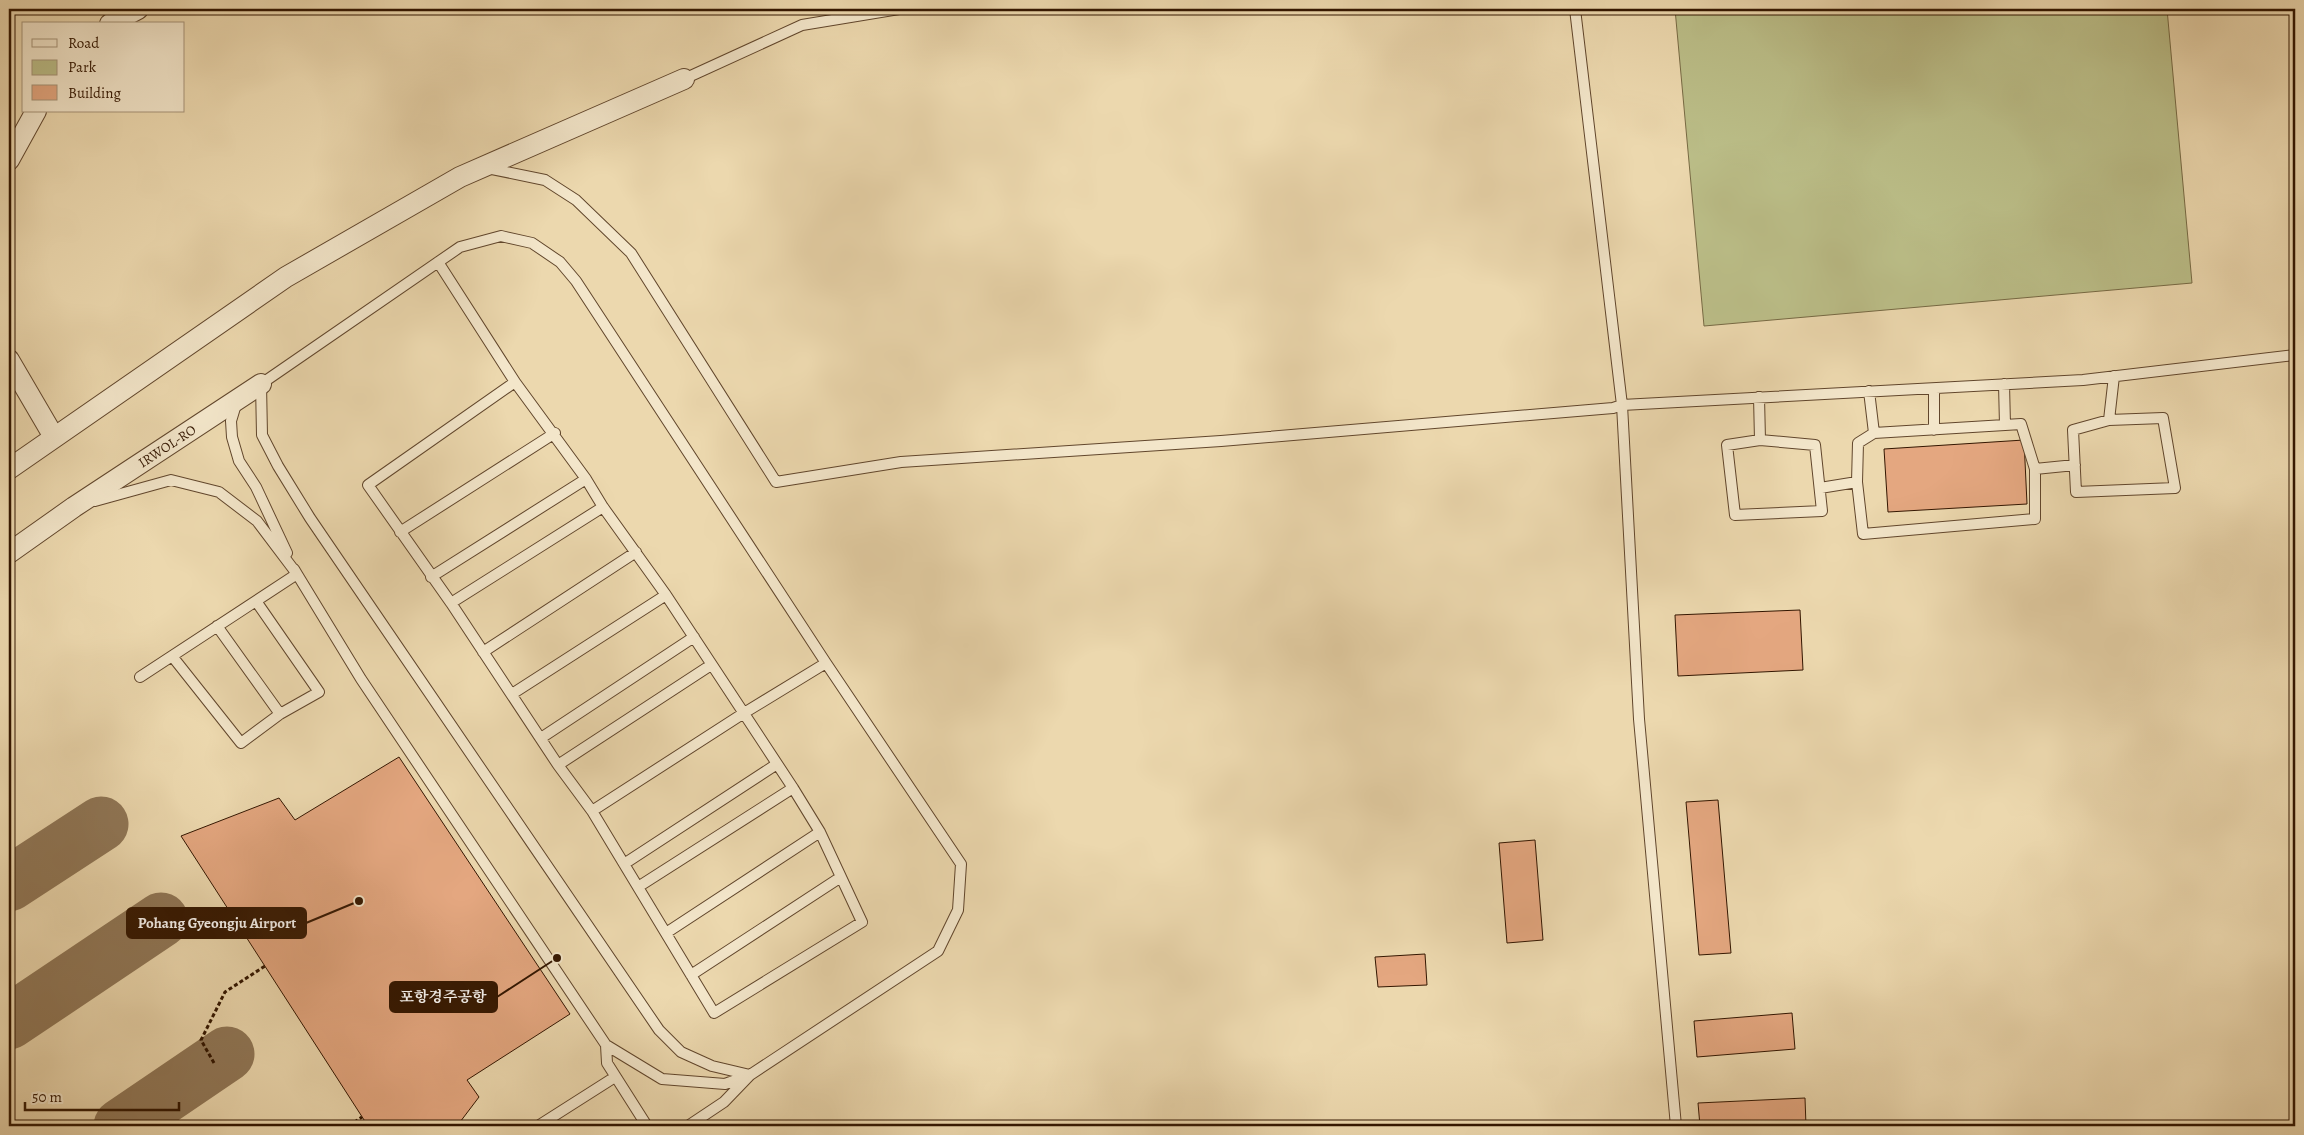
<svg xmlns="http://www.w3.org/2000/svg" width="2304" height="1135" font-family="Alegreya,'Noto Serif KR',serif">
<rect width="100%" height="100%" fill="#ecd8ae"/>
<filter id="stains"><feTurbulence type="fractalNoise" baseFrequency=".004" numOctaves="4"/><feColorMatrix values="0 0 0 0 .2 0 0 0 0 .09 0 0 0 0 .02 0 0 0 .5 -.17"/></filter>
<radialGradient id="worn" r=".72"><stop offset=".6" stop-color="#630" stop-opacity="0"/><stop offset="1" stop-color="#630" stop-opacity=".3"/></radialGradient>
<path fill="#bbbe88" stroke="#776a44" d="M 1675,9 L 2167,9 L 2192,283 L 1704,326 Z"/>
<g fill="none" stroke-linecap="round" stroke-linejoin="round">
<path stroke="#907757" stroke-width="55" d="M 9,884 L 101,824
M 9,1022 L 161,920
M 121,1126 L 227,1054"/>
</g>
<path fill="#e4a780" stroke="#331600" d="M 2024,440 L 2027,504 L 1888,512 L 1884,449 Z
M 1800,610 L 1803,670 L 1678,676 L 1675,615 Z
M 399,757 L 570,1014 L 467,1080 L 479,1097 L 457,1126 L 368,1126 L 181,836 L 279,798 L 295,820 Z
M 1718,800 L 1731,953 L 1699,955 L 1686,802 Z
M 1535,840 L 1543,940 L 1507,943 L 1499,843 Z
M 1425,954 L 1427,985 L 1378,987 L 1375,957 Z
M 1792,1013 L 1795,1049 L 1697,1057 L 1694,1021 Z
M 1805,1098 L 1806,1126 L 1700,1126 L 1698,1103 Z"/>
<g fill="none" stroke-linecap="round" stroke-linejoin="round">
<g stroke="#61462c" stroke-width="12">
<path id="lane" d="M 1575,9 L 1622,405 L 1639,719 L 1676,1126
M 684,79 L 802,25 L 899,9
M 487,168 L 545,180 L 576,200 L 631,253 L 776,482 L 901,462 L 1221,441 L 1613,408 L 1622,405 L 2083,380 L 2295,355
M 438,262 L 515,382
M 515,382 L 586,479 L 603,507 L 666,595 L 793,788 L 820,832 L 862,922 L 714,1013 L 592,811 L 558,765 L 451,603 L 368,485 Z
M 1869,391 L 1874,433 L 2005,425 L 2004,384
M 1759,397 L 1760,440
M 237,401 L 231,421 L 232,437 L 239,461 L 256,487 L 287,553
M 2163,418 L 2175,488 L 2076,492 L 2073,430 L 2109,420 Z
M 2109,420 L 2114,376
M 2005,425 L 2021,424 L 2035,469 L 2075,465
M 1934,430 L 1934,389
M 1760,440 L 1815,445 L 1822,511 L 1735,515 L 1727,445 Z
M 1857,482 L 1863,534 L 2035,519 L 2035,469
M 1820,488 L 1857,482 L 1858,443 L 1874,433
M 95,501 L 171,480 L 219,492 L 257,521 L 297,574 L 361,679 L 606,1045 L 662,1079 L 725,1084 L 747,1076
M 400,532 L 555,433
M 431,577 L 586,479
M 451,603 L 603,507
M 217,626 L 280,714
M 483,652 L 636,552
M 172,656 L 241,743 L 280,714 L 319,692 L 256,601
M 140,677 L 297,574 L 294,569
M 512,694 L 666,595
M 541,738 L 694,637
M 558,765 L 711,665
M 592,811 L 744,713 L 826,663
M 624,864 L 777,764
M 638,887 L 793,788
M 666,933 L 820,832
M 691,975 L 841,877
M 606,1045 L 607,1063 L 647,1126
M 538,1126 L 615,1077
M 688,1126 L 724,1102 L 750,1075 L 938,951 L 958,910 L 961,864 L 826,663 L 576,281 L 560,262 L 532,243 L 501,236 L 460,247 L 261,384 L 262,435 L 278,466 L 310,518 L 659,1030 L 681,1052 L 712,1066 L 750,1075"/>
</g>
<g stroke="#61462c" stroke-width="22">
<g id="street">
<path d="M 110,24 L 138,9"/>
<path d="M 9,160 L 36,111"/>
<path d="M 9,360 L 54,437"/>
<path d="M 9,469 L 286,277 L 460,177 L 684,79"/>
<path id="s1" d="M 9,553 L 74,507 L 261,384"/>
</g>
</g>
<path stroke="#331600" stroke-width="3" stroke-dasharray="4 2.5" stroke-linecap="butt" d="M 214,1063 L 201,1040 L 225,992 L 265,966
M 349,1126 L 362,1117"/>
<use href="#lane" stroke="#f3e6ca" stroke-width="10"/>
<use href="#street" stroke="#f3e6ca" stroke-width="20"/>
</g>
<g text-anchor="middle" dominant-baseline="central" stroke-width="4" stroke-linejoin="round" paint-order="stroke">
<g font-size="14" fill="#331600" stroke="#f3e6ca">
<text stroke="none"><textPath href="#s1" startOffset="191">IRWOL-RO</textPath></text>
</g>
</g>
<path fill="none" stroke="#331600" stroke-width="2" d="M359 901L306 923M557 958L497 997"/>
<g fill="#331600" stroke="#f3e6ca" stroke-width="2">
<circle cx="359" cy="901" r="5"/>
<circle cx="557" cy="958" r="5"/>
</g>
<g fill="#331600" stroke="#331600" stroke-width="2">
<rect x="127" y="908" width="179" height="30" rx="5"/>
<rect x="390" y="982" width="107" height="30" rx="5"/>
</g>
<g font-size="15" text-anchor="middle" font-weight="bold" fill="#fff">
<text x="217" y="928">Pohang Gyeongju Airport</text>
<text x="443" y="1002">포항경주공항</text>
</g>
<rect width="2304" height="1135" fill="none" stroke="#ecd8ae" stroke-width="30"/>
<rect x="10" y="10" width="2284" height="1115" fill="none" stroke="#331600" stroke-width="2.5"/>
<rect x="15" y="15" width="2274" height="1105" fill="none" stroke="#331600"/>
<rect x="22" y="22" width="162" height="90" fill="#f3e6ca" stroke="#a69379"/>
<rect x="32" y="39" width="25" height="8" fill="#f3e6ca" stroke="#a69379"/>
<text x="68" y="48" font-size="15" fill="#331600">Road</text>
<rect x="32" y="60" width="25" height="15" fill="#bbbe88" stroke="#a69379"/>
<text x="68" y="72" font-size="15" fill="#331600">Park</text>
<rect x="32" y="85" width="25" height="15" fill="#e4a780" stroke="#a69379"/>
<text x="68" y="98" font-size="15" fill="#331600">Building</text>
<path d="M25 1102v8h154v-8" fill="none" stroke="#331600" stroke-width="2.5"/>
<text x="32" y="1102" font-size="15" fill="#331600" stroke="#f3e6ca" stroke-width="4" paint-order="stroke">50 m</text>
<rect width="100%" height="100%" filter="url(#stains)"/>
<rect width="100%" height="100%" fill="url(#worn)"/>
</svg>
